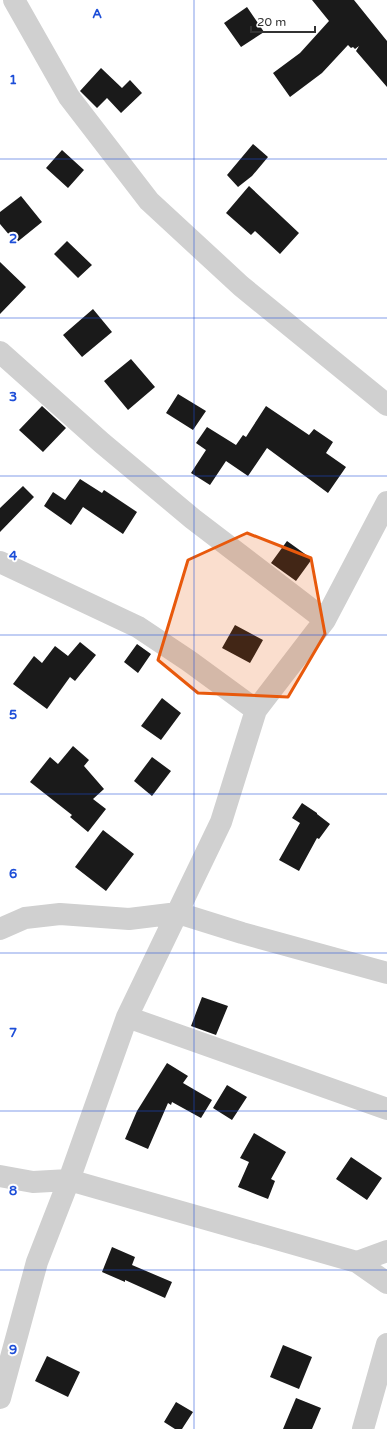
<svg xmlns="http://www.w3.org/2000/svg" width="387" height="1429" font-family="'Varela Round',sans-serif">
<rect width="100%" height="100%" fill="#fff"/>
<path fill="#1a1a1a" d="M 312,0 L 354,0 L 387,41 L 387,87 L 356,51 L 359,46 L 355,49 L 353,47 L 351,48 L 348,45 L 322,73 L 290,97 L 273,73 L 300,53 L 329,21 Z
M 247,7 L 264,32 L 241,47 L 224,23 Z
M 101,68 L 122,88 L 130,80 L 142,93 L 121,113 L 107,98 L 97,108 L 80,91 Z
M 253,144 L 268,157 L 252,176 L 238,187 L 227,175 Z
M 62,150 L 84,170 L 68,188 L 46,168 Z
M 249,186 L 299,233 L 280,254 L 255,231 L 251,235 L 226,213 Z
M 21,196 L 42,222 L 16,243 L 0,224 L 0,212 Z
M 67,241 L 92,265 L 78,278 L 54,254 Z
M 0,262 L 26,287 L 0,314 Z
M 93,309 L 112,332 L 82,357 L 63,335 Z
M 131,359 L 155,387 L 128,410 L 104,381 Z
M 178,394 L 206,411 L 193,430 L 166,413 Z
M 42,406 L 66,428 L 43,452 L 19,430 Z
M 266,406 L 309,435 L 314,429 L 333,442 L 326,453 L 346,467 L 328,493 L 267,448 L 248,476 L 226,461 L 210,485 L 191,473 L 206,450 L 196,443 L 207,427 L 236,445 L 243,435 L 246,437 Z
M 80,479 L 102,493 L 104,490 L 137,512 L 123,534 L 83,507 L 71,525 L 44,506 L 53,492 L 65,500 Z
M 23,486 L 34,497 L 0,532 L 0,508 Z
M 287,541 L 312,559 L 296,581 L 271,563 Z
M 235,625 L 263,640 L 250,663 L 222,648 Z
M 80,642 L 96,655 L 75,681 L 70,677 L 47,709 L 13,684 L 34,656 L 42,663 L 55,646 L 68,656 Z
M 137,644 L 151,654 L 138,673 L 124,662 Z
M 162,698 L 181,713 L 161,740 L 141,726 Z
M 73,746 L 89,760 L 84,766 L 104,789 L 93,799 L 106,809 L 88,832 L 70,817 L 72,815 L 30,782 L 50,757 L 58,764 Z
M 152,757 L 171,771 L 152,796 L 134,781 Z
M 302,803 L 317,813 L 317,814 L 330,824 L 319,839 L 317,838 L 299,871 L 279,860 L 300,823 L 292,818 Z
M 103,830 L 134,854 L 106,891 L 75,867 Z
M 202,997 L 228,1006 L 216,1035 L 191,1026 Z
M 167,1063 L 188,1076 L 183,1083 L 212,1100 L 201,1118 L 172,1102 L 171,1105 L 168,1103 L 148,1149 L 125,1139 L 137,1111 Z
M 227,1085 L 247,1097 L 232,1120 L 213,1108 Z
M 254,1133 L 286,1152 L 271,1179 L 275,1181 L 268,1199 L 238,1187 L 249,1162 L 240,1158 Z
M 351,1157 L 382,1178 L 367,1200 L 336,1179 Z
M 112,1247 L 135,1257 L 132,1265 L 172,1282 L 165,1298 L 125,1280 L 125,1282 L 102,1272 Z
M 283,1345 L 312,1357 L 299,1389 L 270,1377 Z
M 47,1356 L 80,1372 L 68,1397 L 35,1381 Z
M 296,1398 L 321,1408 L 312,1429 L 283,1429 Z
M 176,1402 L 193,1412 L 182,1429 L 175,1429 L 164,1422 Z"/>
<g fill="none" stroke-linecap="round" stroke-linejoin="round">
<path stroke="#d0d0d0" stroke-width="22" d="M 14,0 L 69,97 L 149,201 L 241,286 L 387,405
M 0,352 L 102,443 L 193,519 L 325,620
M 0,562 L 138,627 L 189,661 L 256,710
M 0,929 L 25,918 L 60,914 L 129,919 L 178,913 L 242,933 L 387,973
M 127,1017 L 387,1109
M 0,1176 L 33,1182 L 69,1180 L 357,1262 L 387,1283
M 357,1262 L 387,1251
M 0,1398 L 37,1262 L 69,1180 L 127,1017 L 221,822 L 256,710 L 325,620 L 387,502
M 363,1429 L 387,1344"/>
</g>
<path fill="#e8590c" fill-opacity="0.2" stroke="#e8590c" stroke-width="3" stroke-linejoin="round" d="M 247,533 L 311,558 L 325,634 L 288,697 L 198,693 L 158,660 L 188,560 Z"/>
<path fill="none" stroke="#1d4ed8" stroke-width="1" stroke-opacity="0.55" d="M 194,0 L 194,1429M 0,159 L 387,159M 0,318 L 387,318M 0,476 L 387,476M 0,635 L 387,635M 0,794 L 387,794M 0,953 L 387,953M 0,1111 L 387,1111M 0,1270 L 387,1270"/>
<g font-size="13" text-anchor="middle" font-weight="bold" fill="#1d4ed8" stroke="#fff" stroke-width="4" stroke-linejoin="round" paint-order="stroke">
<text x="97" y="18">A</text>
<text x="13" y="84">1</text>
<text x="13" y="243">2</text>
<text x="13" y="401">3</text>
<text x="13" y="560">4</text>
<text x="13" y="719">5</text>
<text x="13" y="878">6</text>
<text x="13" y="1037">7</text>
<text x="13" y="1195">8</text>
<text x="13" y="1354">9</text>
</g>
<path d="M251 26v6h64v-6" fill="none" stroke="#333333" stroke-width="2"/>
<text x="257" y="26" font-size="12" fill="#333333" stroke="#ffffff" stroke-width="3" paint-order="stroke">20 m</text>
</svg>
